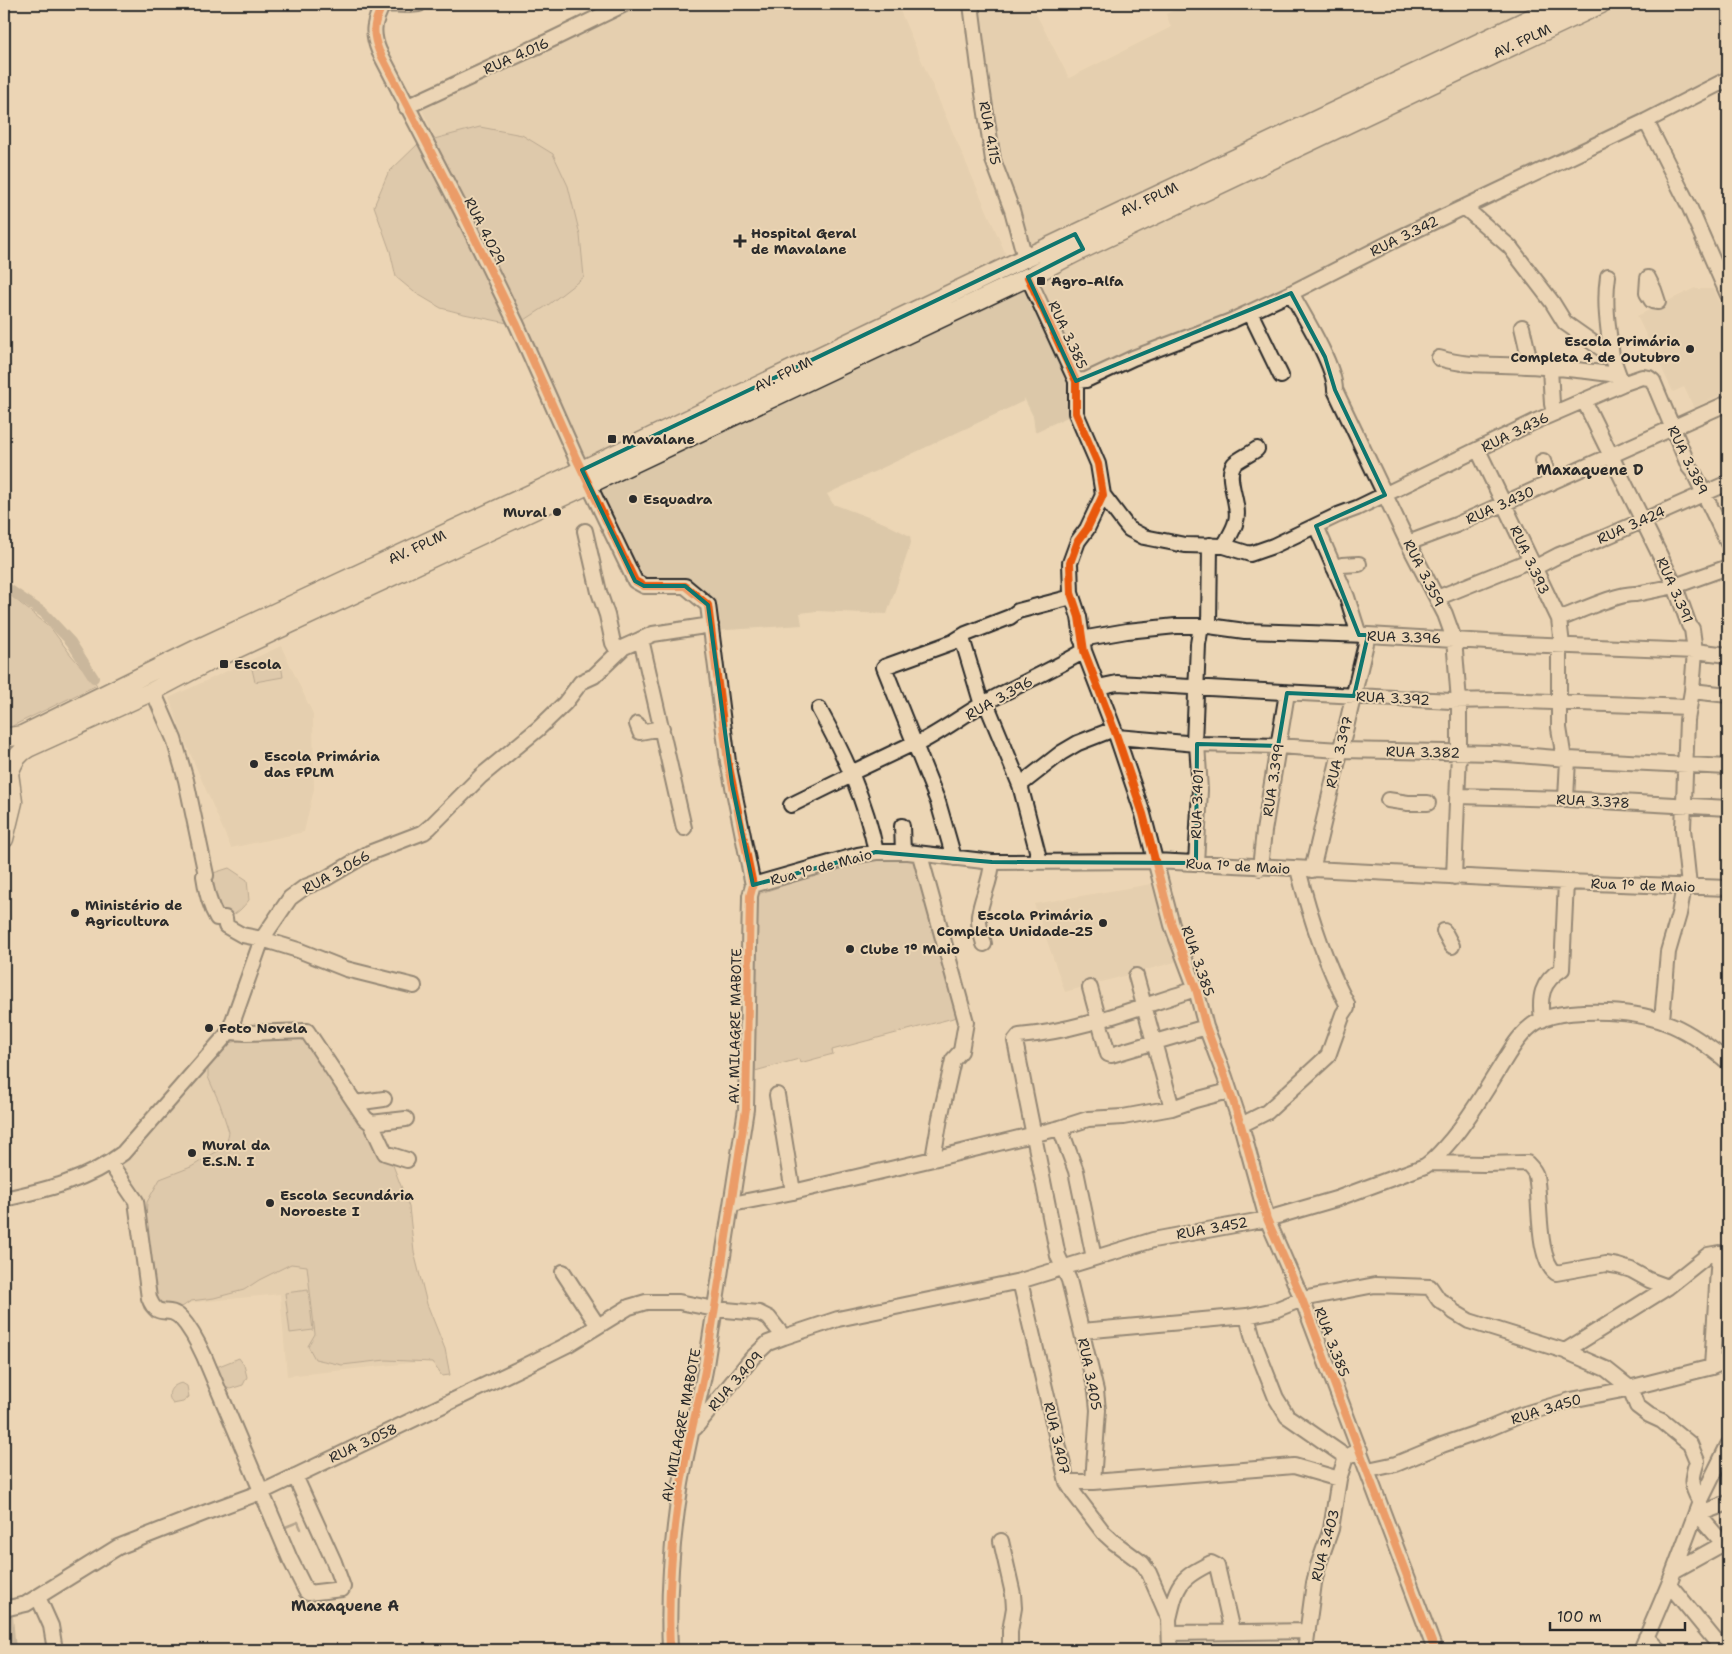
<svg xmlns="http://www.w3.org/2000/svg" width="1732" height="1654" font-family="'Shantell Sans',sans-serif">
<rect width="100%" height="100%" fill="#ecd6b5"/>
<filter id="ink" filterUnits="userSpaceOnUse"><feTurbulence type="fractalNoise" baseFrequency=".02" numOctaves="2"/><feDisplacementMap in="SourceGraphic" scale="10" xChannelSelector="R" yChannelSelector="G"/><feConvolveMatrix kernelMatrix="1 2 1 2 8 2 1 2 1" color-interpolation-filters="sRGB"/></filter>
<g filter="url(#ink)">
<path fill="#dcc8a9" d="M 634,4 L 897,4 L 1007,257 L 1022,250 L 1001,179 L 972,4 L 1031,4 L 1069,78 L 1171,27 L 1166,14 L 1188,4 L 1261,4 L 1263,10 L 1277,4 L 1728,4 L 1728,79 L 1291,293 L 1076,381 L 1076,413 L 1035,432 L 1033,416 L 1024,398 L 1024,401 L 827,494 L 833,504 L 884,523 L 910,536 L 911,543 L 887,614 L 817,611 L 800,613 L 802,625 L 712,631 L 695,592 L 644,586 L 517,325 L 421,107 Z
M 1695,288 L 1696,289 L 1714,289 L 1728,320 L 1728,391 L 1694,408 L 1684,387 L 1673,392 L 1637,316 Z
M 281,646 L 313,714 L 314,789 L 304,832 L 231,848 L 184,739 L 169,698 Z
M 1151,884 L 1179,961 L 1065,992 L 1034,904 Z
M 306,1035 L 439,1360 L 287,1376 L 280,1294 L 159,1306 L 146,1200 L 138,1198 L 116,1168 L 233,1041 Z"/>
<path fill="#cdba9f" stroke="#7c7265" d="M 480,127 L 522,135 L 553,154 L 568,186 L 580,235 L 584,277 L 548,305 L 517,325 L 464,314 L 441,308 L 414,292 L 396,277 L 390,251 L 374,206 L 388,173 L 419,143 Z
M 4,592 L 10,595 L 50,627 L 71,655 L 97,685 L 4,730 Z
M 281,664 L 283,677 L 255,682 L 252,669 Z
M 885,858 L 913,861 L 920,865 L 961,1016 L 832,1050 L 833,1054 L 800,1063 L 799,1059 L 755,1071 L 758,894 L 850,863 Z
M 229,868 L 247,880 L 249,900 C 235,917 231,918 210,917 L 204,876 Z
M 280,1030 L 301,1030 L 391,1160 L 409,1207 L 414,1252 L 427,1304 L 445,1349 L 450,1375 L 442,1376 L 432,1362 L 386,1360 L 342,1365 L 315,1359 L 308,1346 L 315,1334 L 307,1266 L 291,1264 L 259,1280 L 244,1290 L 214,1298 L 191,1301 L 179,1309 L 152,1318 L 144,1309 L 141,1298 L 149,1277 L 145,1237 L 147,1202 L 160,1179 L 191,1167 L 226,1146 L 229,1132 L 220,1104 L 208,1077 L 208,1062 L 220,1050 L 230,1043 Z
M 308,1290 L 313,1330 L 290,1333 L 285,1293 Z
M 239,1358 L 244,1365 L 247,1377 L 243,1385 L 230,1389 L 220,1385 L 214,1368 Z
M 182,1383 L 187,1386 L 189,1397 L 183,1402 L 173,1404 C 165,1394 171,1385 182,1383 Z"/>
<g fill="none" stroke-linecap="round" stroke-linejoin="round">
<path stroke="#71695d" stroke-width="2.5" d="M 237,1027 L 240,1023 L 241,1017
M 283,1528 L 298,1522 L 301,1529"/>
<path stroke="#a0937f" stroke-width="10" d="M 4,586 L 44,613 L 71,642 L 94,678
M 4,1574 L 11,1650"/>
<g stroke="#2b2b2b" stroke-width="18">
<path id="minor" d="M 382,4 L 409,5 L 419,4
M 383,4 C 374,22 371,31 379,51 L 461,210 L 517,325 L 576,458 L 635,581 L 644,586 L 685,586 L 708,605 L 728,762 L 753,885 L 750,896 L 746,1109 L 706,1365 C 702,1388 696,1410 691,1433 C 675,1504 667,1578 670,1650
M 971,4 L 979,67 L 993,160 L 1012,210 L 1025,258
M 406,107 L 553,39 L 625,4
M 1646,121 L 1689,206 L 1728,295
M 1464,207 L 1510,247 L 1552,302 L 1565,323 L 1612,356 L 1622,384
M 1608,276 C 1604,303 1608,328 1612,356
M 1028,277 L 1076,381 L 1076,413 L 1098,464 L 1103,495 L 1087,529 L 1078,541 L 1070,563 L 1071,593 L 1079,617 L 1084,651 L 1117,737 L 1143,814 L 1172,925 L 1196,989 L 1206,1027 L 1225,1077 L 1241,1125 L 1267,1219 L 1302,1299 L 1435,1650
M 1648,278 L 1654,290 L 1658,302 L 1652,301 L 1647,293 Z
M 1291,293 C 1304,316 1335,366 1335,390 L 1408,543 L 1445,614 L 1454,639 L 1459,701 L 1459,752 L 1454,877
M 1250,312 L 1281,376
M 1522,327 L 1528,353 L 1529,366
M 1439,358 C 1467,367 1497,364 1526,366 C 1557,367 1587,371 1618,375
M 1550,368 L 1552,404 L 1554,413
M 1076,381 L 1086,380 L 1133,358 L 1231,321 L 1291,293 L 1399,238 L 1646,121 L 1728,79
M 1584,401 L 1675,586 L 1689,625 L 1692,629 L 1695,651 L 1692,691 L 1687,720 L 1683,829 L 1689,886
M 1478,450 L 1559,619 L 1562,645
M 1543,461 L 1551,483
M 1103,495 L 1125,524 L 1129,529 L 1144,537 L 1185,545 L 1224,546 L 1250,554 L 1273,546 L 1338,515 L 1357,508 L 1534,422 L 1622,384 L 1642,377 L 1649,378 L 1653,381 L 1689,467 L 1694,473 L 1728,543
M 1316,526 L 1347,597 L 1359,635
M 585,531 L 599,592 L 607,615 L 613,643 L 618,652
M 1408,543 L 1456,525 L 1728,403
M 1224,546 C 1228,538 1234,530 1236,521 C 1241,505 1224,477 1234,464 C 1237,460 1252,453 1257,449
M 1334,568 L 1342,565 L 1359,564
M 1534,568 L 1559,555 L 1601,539 L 1728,483
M 1437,598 L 1531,560
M 1559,619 C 1578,612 1617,593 1636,594 L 1675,586 L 1728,567
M 1209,626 L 1210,545
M 962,638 L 982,705
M 641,639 L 684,828
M 1081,639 L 1127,631 L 1176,626 L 1209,626 L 1245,631 L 1368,635 L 1522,644 L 1695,651 L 1728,655
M 1559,645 L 1559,728 L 1564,759
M 1098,687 L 1117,683 L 1451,701 L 1499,700 L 1689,707
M 153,691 L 174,739 L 186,780 L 206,875 L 204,876 C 206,891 209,904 217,918 L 225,918 L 226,926 L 242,935 L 262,939 L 298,950 L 346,969 L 414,986
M 1692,691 L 1728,695
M 986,703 L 1020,785 L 1040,862
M 819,709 C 844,754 866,801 876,852
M 637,724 L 640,732 L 662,728
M 1117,737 L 1197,744 L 1278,746 L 1340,750 L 1495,753 L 1568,759 L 1728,767
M 1194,744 L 1198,644 L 1201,626
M 915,745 C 938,734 959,718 981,705 C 1015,686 1051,671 1084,651
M 851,773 L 914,743
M 1020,785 L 1061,753 L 1078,743 L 1114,729
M 1458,796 L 1566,799 L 1728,808
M 1566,799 L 1568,759
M 1388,800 L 1408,803 L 1428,803
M 791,805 L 852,775
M 902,826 L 903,852
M 920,855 L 966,1022 L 961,1051 L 953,1060 L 940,1118 L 933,1159
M 954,858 L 938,802 L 884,667 L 953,642 L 966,634 L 1010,617 L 1018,611 L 1072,597
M 1196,863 L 1200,790 L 1197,744
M 1260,868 L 1264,831 L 1287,693
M 1312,870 L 1368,635
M 753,885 L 858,855 L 876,852 L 908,852 L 992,862 L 1155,861 L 1566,882 L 1728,888
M 1444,931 L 1452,946
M 984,944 C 982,935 978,926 979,916 C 981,898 991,882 992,862
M 1136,976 L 1172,1108
M 1090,988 L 1108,1054 L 1111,1055 L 1206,1027
M 1542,1020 C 1539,997 1541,982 1562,969 L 1566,882
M 1662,1020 L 1668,952 L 1679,914 L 1684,886
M 229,1032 L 247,1033 L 307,1031 L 365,1118 L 371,1123 L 385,1153 L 407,1160
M 777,1095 L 793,1192
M 355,1103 L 384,1099
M 371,1123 L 406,1119
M 1241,1125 L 1267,1112 L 1328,1056 L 1343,1014 L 1347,1008 L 1347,1004 C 1324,960 1310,917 1298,869
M 1060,1128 L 1076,1171 L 1094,1258
M 110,1163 L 136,1201 L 149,1298 C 158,1321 167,1304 181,1318 C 191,1329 198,1343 204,1356 L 290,1559 L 306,1591 L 308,1593 L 342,1589 L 343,1587 L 334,1562 L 295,1476
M 1431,1163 L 1484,1164 L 1527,1163 C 1531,1167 1535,1171 1536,1176 C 1541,1199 1536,1259 1556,1273 L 1606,1264 L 1618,1266 L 1631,1270 L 1649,1280 L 1668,1287
M 4,1199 C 46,1190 88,1180 123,1153 L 229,1032 L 262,939 L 290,898 L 305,887 L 325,879 L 369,853 L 424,832 L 430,827 L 481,776 L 538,729 L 565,703 L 581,682 L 594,676 L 624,647 L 653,634 L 711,625
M 732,1204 L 793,1192 L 933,1159 L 1060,1128 L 1088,1119 L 1123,1117 L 1172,1108 L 1195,1100 L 1229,1091
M 563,1272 L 598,1326
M 1020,1281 L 1067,1482 L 1075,1495 L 1104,1533 L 1115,1543 L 1142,1563 L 1149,1573 L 1169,1619 L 1170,1650
M 1247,1316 L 1254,1342 L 1276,1398 L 1287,1416 L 1346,1457
M 1082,1331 L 1247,1316 L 1275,1310 L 1302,1299 L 1375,1285 L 1430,1287 L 1439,1300 L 1447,1305 L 1454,1312 L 1469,1321 L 1565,1351 L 1606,1369 L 1630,1388 L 1637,1406 L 1649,1415 L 1662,1421 L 1690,1444 L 1697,1461 C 1691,1480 1690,1484 1700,1502
M 1565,1351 L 1668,1287 L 1708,1255 L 1719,1253 L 1712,1367
M 695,1428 L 752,1358 L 768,1343 L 784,1337 L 838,1319 L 1020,1281 L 1153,1240 L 1267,1219 L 1336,1199 L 1425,1166 C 1436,1159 1444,1148 1452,1139 C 1470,1117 1484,1093 1499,1069 C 1509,1053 1520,1032 1537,1022 C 1554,1012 1588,1011 1608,1012 C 1661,1014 1688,1029 1728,1062
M 1368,1470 L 1396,1464 L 1442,1445 L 1488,1429 L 1521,1415 L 1571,1400 L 1617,1391 L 1712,1367 L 1728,1360
M 1067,1482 L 1093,1482 L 1294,1466 L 1339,1479
M 1093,1482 L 1098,1410 L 1096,1391 L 1069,1280 L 1058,1256 L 1015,1041 L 1019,1036 C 1080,1031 1138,1007 1196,989
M 1696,1512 L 1728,1549
M 1699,1514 L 1728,1503
M 1001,1541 L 1013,1594 L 1014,1608 L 1010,1631 L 1010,1650
M 1674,1571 L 1728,1541
M 1669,1584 L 1723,1650
M 38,1597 L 51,1626 L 55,1650
M 4,1609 L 26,1604 L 118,1547 L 207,1512 L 264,1491 L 529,1364 L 567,1345 L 629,1307 L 646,1302 L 679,1302 L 715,1309 L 759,1313 L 769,1318 L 784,1337
M 1169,1619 C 1177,1585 1178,1579 1211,1563 L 1217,1566 L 1232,1631
M 1170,1633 L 1308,1631
M 1646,1637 L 1659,1650
M 1305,1650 L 1314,1583 L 1318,1566 L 1331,1529 L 1339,1479 L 1346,1457 L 1360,1450
M 1641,1650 L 1669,1584 L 1700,1502 L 1728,1445"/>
</g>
<g stroke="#2b2b2b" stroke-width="21">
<path id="major" d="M 4,738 L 22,735 L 199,648 L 582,470 L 1025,258 L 1561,4
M 9,773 C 14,761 17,754 28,748 L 153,691 L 206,663 L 577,490 L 1028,277 L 1083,249 L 1601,4
M 4,839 L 13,802 L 9,773 L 5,761"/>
</g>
<use href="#minor" stroke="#ecd6b5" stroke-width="14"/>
<use href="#major" stroke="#ecd6b5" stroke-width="18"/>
<g stroke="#ecd6b5" stroke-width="11">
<path id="cycleway" d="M 383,4 C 374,22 371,31 379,51 L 461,210 L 517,325 L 576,458 L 635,581 L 644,586 L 685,586 L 708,605 L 728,762 L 753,885 L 750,896 L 746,1109 L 706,1365 C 702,1388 696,1410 691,1433 C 675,1504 667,1578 670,1650
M 1028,277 L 1076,381 L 1076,413 L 1098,464 L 1103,495 L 1087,529 L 1078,541 L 1070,563 L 1071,593 L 1079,617 L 1084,651 L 1117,737 L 1143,814 L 1172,925 L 1196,989 L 1206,1027 L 1225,1077 L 1241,1125 L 1267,1219 L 1302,1299 L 1435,1650"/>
</g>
<use href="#cycleway" stroke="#e8590c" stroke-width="8"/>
</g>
</g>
<path d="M0 0H1732V1654H0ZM 1075,234 L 1083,249 L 1028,277 L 1076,381 L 1291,293 L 1325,357 L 1335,390 L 1385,495 L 1316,526 L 1359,635 L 1368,635 L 1354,696 L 1287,693 L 1278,746 L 1197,744 L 1196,863 L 992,862 L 876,852 L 753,885 L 732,784 L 708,605 L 685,586 L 644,586 L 635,581 L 582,470 Z" fill="#ecd6b5" fill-opacity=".55" fill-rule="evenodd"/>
<path fill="none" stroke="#0f766e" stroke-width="4" stroke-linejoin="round" d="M 1075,234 L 1083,249 L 1028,277 L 1076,381 L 1291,293 L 1325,357 L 1335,390 L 1385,495 L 1316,526 L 1359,635 L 1368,635 L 1354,696 L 1287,693 L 1278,746 L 1197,744 L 1196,863 L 992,862 L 876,852 L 753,885 L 732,784 L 708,605 L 685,586 L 644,586 L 635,581 L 582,470 Z"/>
<g fill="#2b2b2b" stroke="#ecd6b5" stroke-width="2">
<path d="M737.5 233.5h5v5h5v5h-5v5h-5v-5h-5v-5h5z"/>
<rect x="1036" y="276" width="10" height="10" rx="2.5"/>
<circle cx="1690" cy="349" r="5"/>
<rect x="607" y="434" width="10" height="10" rx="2.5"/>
<circle cx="633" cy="499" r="5"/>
<circle cx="557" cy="512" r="5"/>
<rect x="219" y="659" width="10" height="10" rx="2.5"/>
<circle cx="254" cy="764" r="5"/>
<circle cx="75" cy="913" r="5"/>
<circle cx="1103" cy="923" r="5"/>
<circle cx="850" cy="949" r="5"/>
<circle cx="209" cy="1028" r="5"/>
<circle cx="192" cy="1153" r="5"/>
<circle cx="270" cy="1203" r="5"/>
</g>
<g text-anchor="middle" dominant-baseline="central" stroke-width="4" stroke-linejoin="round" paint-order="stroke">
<g font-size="14" fill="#2b2b2b" stroke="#ecd6b5">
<text transform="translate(1522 41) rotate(-25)">AV. FPLM</text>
<text transform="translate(516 56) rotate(-24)">RUA 4.016</text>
<text transform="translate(990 133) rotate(79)">RUA 4.115</text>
<text transform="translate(1149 199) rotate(-25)">AV. FPLM</text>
<text transform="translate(485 231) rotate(63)">RUA 4.029</text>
<text transform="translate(1404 236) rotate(-26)">RUA 3.342</text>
<text transform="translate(1068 335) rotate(65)">RUA 3.385</text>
<text transform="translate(783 374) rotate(-26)">AV. FPLM</text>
<text transform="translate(1515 432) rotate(-26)">RUA 3.436</text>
<text transform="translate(1688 460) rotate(64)">RUA 3.389</text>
<text transform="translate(1500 505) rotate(-24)">RUA 3.430</text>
<text transform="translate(1631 525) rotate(-24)">RUA 3.424</text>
<text transform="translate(417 547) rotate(-25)">AV. FPLM</text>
<text transform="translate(1530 560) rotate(65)">RUA 3.393</text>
<text transform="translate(1424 573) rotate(63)">RUA 3.359</text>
<text transform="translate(1675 590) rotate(66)">RUA 3.391</text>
<text transform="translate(1404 637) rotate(2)">RUA 3.396</text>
<text transform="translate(999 698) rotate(-29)">RUA 3.396</text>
<text transform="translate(1393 698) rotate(3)">RUA 3.392</text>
<text transform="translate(1339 752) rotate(-76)">RUA 3.397</text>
<text transform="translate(1423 752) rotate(1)">RUA 3.382</text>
<text transform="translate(1273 780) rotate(-81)">RUA 3.399</text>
<text transform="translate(1593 801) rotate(3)">RUA 3.378</text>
<text transform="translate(1197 804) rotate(-88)">RUA 3.401</text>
<text transform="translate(1238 866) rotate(3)">Rua 1º de Maio</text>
<text transform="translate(821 867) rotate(-15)">Rua 1º de Maio</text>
<text transform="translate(336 872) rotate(-29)">RUA 3.066</text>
<text transform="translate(1643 885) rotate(2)">Rua 1º de Maio</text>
<text transform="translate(1198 961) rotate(71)">RUA 3.385</text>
<text transform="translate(735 1026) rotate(-89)">AV. MILAGRE MABOTE</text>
<text transform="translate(1212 1228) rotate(-10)">RUA 3.452</text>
<text transform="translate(1332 1342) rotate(69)">RUA 3.385</text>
<text transform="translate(1090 1374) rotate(79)">RUA 3.405</text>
<text transform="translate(735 1381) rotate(-49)">RUA 3.409</text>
<text transform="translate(1546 1409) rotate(-17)">RUA 3.450</text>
<text transform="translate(681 1425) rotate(-79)">AV. MILAGRE MABOTE</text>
<text transform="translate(1057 1438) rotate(77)">RUA 3.407</text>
<text transform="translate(363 1443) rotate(-25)">RUA 3.058</text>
<text transform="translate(1325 1545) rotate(-75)">RUA 3.403</text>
</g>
<g font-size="14" font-weight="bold" fill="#2b2b2b" stroke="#ecd6b5" text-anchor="start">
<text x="751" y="233">Hospital Geral<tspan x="751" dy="16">de Mavalane</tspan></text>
<text x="1051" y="281">Agro-Alfa</text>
<text x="1680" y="341" text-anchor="end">Escola Primária<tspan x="1680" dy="16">Completa 4 de Outubro</tspan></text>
<text x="622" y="439">Mavalane</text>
<text x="643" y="499">Esquadra</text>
<text x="547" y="512" text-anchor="end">Mural</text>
<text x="234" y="664">Escola</text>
<text x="264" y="756">Escola Primária<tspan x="264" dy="16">das FPLM</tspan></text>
<text x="85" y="905">Ministério de<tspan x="85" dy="16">Agricultura</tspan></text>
<text x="1093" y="915" text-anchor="end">Escola Primária<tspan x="1093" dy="16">Completa Unidade-25</tspan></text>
<text x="860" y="949">Clube 1º Maio</text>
<text x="219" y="1028">Foto Novela</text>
<text x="202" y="1145">Mural da<tspan x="202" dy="16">E.S.N. I</tspan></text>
<text x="280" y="1195">Escola Secundária<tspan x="280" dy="16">Noroeste I</tspan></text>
</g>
<g font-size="15" font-weight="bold" fill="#2b2b2b" stroke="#ecd6b5">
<text x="1590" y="470">Maxaquene D</text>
<text x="345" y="1606">Maxaquene A</text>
</g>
</g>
<rect width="1732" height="1654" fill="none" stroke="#ecd6b5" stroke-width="20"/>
<rect x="10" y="10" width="1712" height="1634" fill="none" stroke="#2b2b2b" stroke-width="2" filter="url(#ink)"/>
<path d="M1550 1622v8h135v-8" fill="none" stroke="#2b2b2b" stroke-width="2.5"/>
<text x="1557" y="1622" font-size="15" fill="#2b2b2b" stroke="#ecd6b5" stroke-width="4" paint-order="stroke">100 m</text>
</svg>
